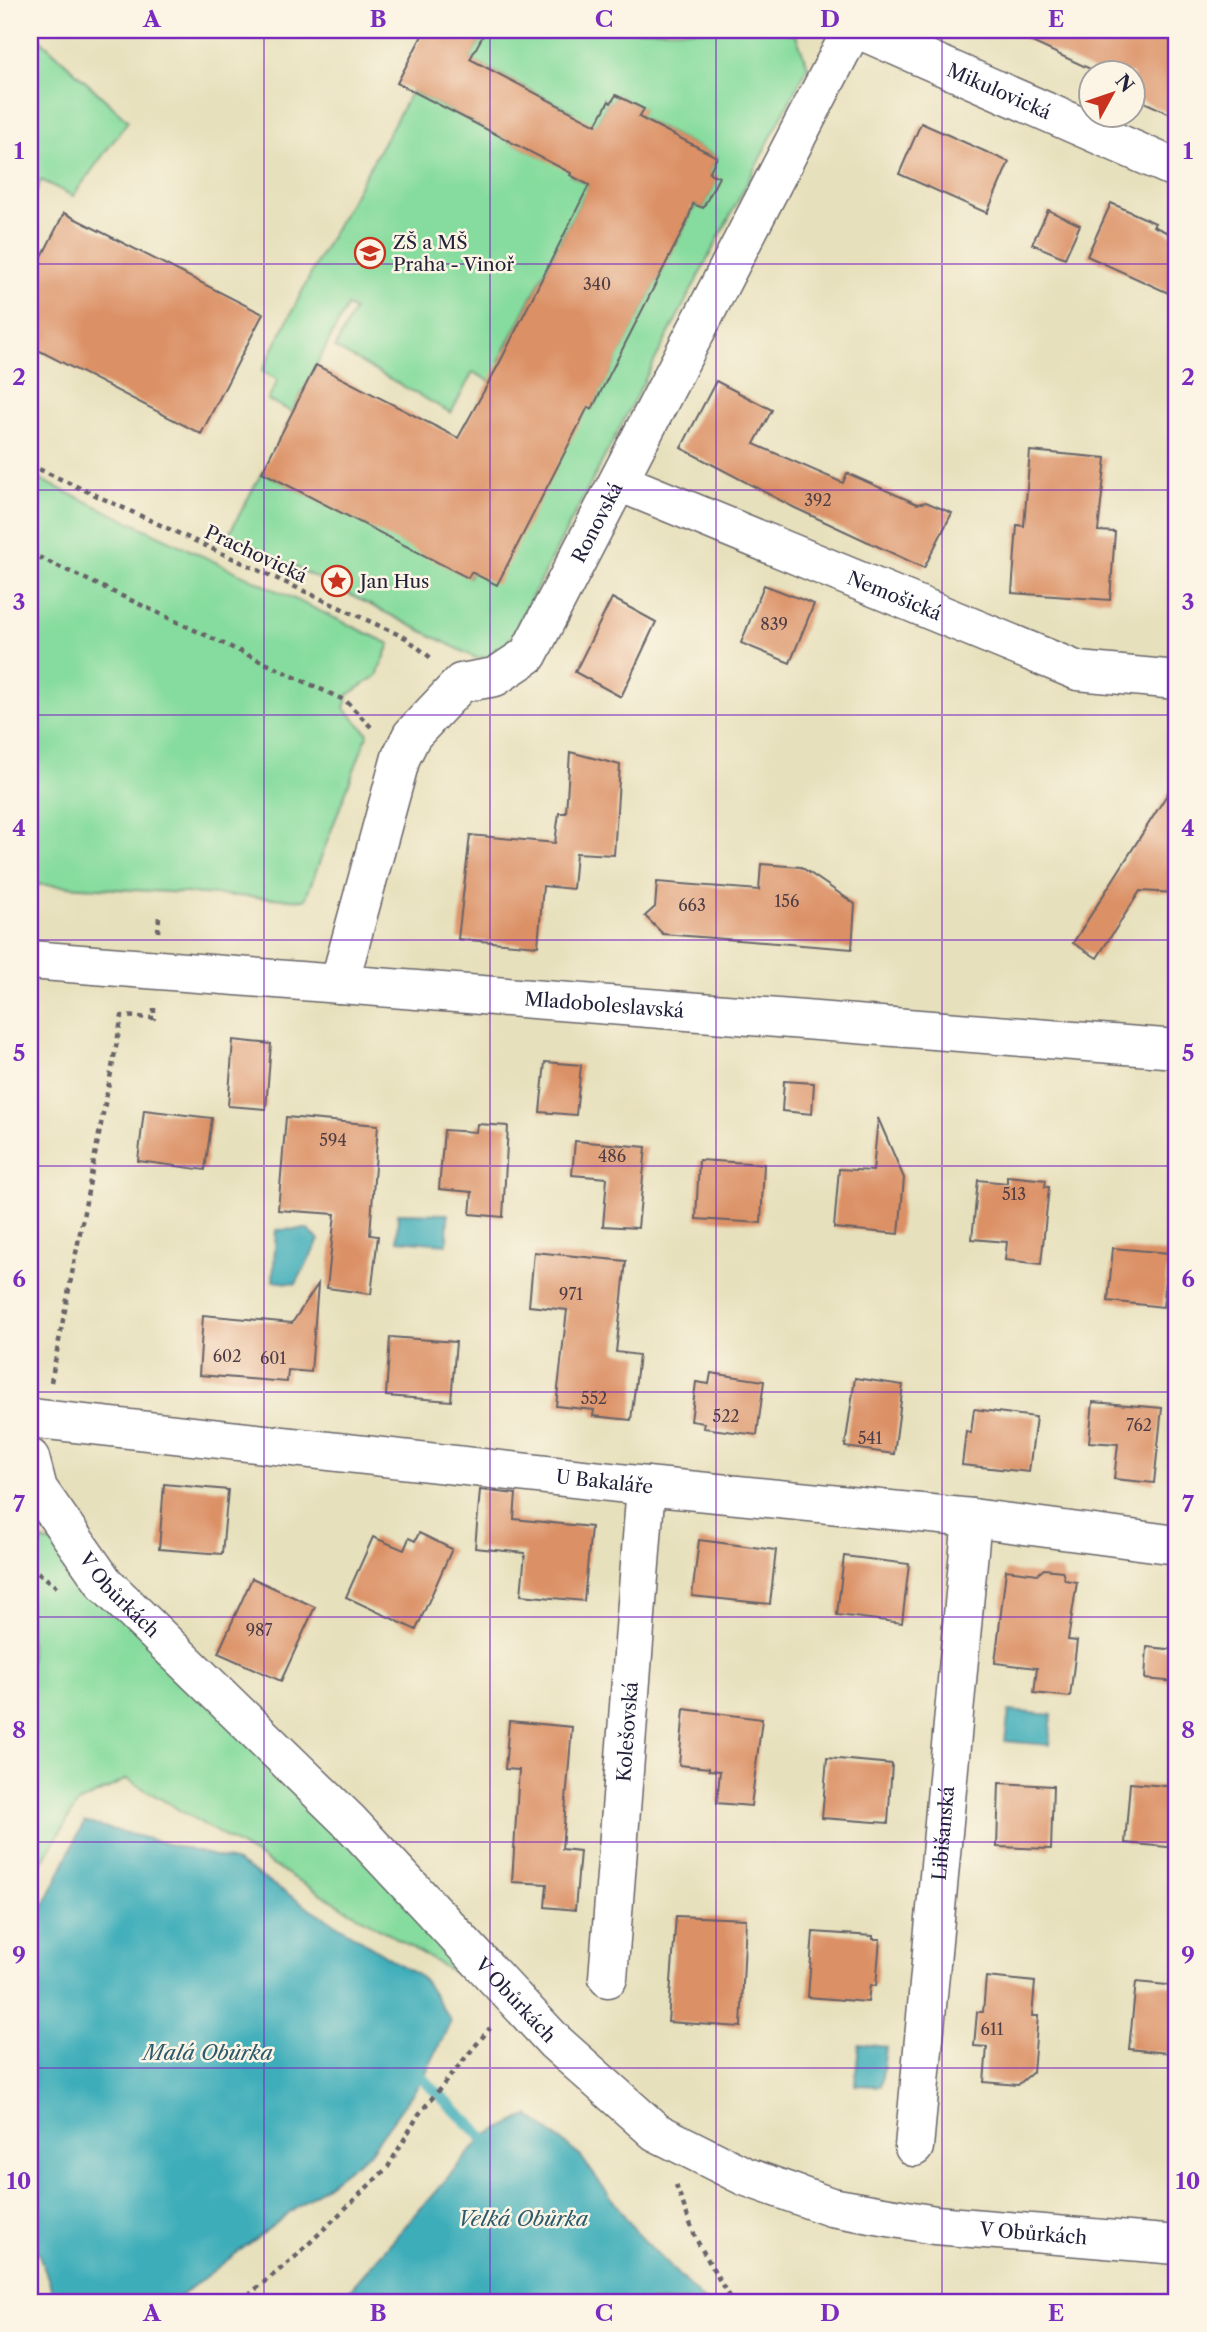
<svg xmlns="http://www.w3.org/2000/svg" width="1207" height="2332" font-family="'Libre Caslon Text',serif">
<rect width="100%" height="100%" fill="#fcf5e5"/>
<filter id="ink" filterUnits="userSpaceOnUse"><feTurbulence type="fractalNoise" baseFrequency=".0143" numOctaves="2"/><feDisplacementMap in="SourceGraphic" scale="14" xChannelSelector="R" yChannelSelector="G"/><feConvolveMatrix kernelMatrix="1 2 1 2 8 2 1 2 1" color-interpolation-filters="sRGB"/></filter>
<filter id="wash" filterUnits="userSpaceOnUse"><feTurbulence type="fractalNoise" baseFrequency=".00686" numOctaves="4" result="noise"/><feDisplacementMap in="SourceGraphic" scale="28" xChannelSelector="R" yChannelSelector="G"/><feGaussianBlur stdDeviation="1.57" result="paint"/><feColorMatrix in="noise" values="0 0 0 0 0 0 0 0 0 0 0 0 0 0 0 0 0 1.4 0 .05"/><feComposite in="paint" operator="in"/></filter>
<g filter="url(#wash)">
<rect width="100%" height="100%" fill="#e7e0bc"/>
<path fill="#86dc9e" stroke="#547f6c" stroke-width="2" d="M 30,30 L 128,121 L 73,196 L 41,180 L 30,208 Z
M 486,30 L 782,30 L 796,36 L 808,66 L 501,656 L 476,658 L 229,534 L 262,472 L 469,577 L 560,392 L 592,408 L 695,206 L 693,204 L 703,208 L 718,178 L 709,173 L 717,157 L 639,117 L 643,109 L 616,95 L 611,103 L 608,102 L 570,175 L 589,185 L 499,361 L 509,367 L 490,381 L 473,372 L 451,413 L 335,348 L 354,310 L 347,306 L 292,412 L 268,400 L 278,380 L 262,371 L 319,258 L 412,91 L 547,160 L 573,112 L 470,59 Z
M 30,475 L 390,644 L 377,676 L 348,695 L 344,708 L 368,733 L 305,900 L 30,884 Z
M 43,1540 L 79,1555 L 512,2007 L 127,1779 L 78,1803 L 30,1881 L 30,1565 Z"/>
<path fill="#3dadb9" stroke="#30687a" stroke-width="2" d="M 398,1213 L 448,1214 L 447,1244 L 397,1240 Z
M 307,1229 L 319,1240 L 296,1284 L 273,1281 L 276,1230 Z
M 1009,1711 L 1052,1715 L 1049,1745 L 1005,1741 Z
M 84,1822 L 237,1862 L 423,1979 L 451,2021 L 423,2079 L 369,2153 L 172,2302 L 57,2302 L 30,2231 L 30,1935 Z
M 859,2044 L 886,2047 L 881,2086 L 855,2085 Z
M 529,2115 L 581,2157 L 637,2233 L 705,2302 L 339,2302 L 483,2137 Z"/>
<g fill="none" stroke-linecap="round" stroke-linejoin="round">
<path stroke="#3dadb9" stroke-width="12" d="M 408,2078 L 423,2079 L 483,2137 L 492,2151"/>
</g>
<g id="blocks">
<path fill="#db9065" d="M 425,30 L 486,30 L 470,59 L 596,125 L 609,101 L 611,103 L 616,95 L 644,109 L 639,117 L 717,157 L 709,173 L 719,177 L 703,208 L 693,204 L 687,222 L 592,409 L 588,407 L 497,585 L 471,572 L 468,578 L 262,472 L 316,365 L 458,438 L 500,362 L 589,185 L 570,175 L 571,173 L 397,83 Z
M 1006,30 L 1177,30 L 1177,117 L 1133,97 L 1133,74 L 1101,74 Z
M 921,123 L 1009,162 L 987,213 L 899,174 Z
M 1111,203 L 1155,223 L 1153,226 L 1177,237 L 1177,297 L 1087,256 Z
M 1048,210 L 1080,225 L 1065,258 L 1032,244 Z
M 64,213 L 263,314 L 201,434 L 30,346 L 30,280 Z
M 716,381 L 772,410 L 754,444 L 843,483 L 847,473 L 917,504 L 926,502 L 952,513 L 924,568 L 793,507 L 681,448 Z
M 1030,451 L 1106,458 L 1098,531 L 1115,532 L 1110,600 L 1012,593 L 1017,525 L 1024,526 Z
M 764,585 L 814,604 L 790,663 L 741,643 Z
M 612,598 L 656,622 L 621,697 L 575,672 Z
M 570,752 L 620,765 L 614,855 L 576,853 L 573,889 L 543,886 L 538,946 L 458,939 L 470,835 L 555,843 L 559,813 L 566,813 Z
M 1177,779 L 1177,893 L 1140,891 L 1097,958 L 1073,943 Z
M 761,864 L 801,867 L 855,904 L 852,949 L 663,934 L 645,916 L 655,907 L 657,882 L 759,890 Z
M 233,1040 L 271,1044 L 266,1109 L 228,1106 Z
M 545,1062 L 581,1065 L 576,1115 L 540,1112 Z
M 784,1081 L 814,1083 L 812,1114 L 782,1111 Z
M 144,1110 L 212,1118 L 205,1170 L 138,1161 Z
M 286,1117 L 378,1125 L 370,1235 L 378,1236 L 371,1294 L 327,1288 L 335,1214 L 278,1210 Z
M 878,1118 L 904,1178 L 899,1234 L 834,1228 L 839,1169 L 873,1171 Z
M 477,1124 L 508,1126 L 503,1217 L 470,1214 L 472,1192 L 439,1189 L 444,1130 L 476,1132 Z
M 575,1141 L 646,1147 L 638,1228 L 603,1226 L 607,1178 L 572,1175 Z
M 699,1160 L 764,1164 L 761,1223 L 696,1219 Z
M 1007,1176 L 1046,1180 L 1045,1187 L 1049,1187 L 1041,1264 L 1005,1260 L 1007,1242 L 972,1239 L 978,1180 L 1007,1183 Z
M 1113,1248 L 1169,1253 L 1163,1307 L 1108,1301 Z
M 534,1252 L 626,1261 L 616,1352 L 639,1355 L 631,1420 L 593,1416 L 594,1410 L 556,1406 L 567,1310 L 529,1306 Z
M 318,1284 L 311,1372 L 288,1370 L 287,1382 L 199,1375 L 203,1315 L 292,1323 Z
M 390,1337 L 456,1342 L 451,1401 L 386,1396 Z
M 711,1373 L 764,1381 L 757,1435 L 703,1428 L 704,1423 L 691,1421 L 696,1382 L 709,1384 Z
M 855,1378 L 903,1385 L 894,1454 L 845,1447 Z
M 1093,1402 L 1162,1408 L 1154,1483 L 1114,1479 L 1118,1444 L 1089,1442 Z
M 974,1409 L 1036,1417 L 1029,1472 L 962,1465 L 966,1431 L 971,1433 Z
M 164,1484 L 228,1490 L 222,1554 L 159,1549 Z
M 480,1490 L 516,1494 L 514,1519 L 591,1527 L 584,1601 L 521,1595 L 525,1553 L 475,1548 Z
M 419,1533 L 452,1549 L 416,1630 L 346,1597 L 373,1537 L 404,1550 L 409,1538 L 415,1541 Z
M 699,1540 L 776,1550 L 770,1604 L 692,1596 Z
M 844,1556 L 909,1564 L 902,1623 L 837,1615 Z
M 1044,1569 L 1062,1571 L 1065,1580 L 1077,1582 L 1068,1640 L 1077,1641 L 1070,1697 L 1034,1693 L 1037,1668 L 995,1663 L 1006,1570 L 1038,1574 Z
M 252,1578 L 315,1607 L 281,1681 L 218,1653 Z
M 1147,1647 L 1177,1650 L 1177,1682 L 1145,1679 Z
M 684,1709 L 762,1719 L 751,1806 L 717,1803 L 720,1771 L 709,1770 L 709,1768 L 679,1765 Z
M 509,1721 L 572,1727 L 562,1849 L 580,1851 L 575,1910 L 545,1907 L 547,1884 L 512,1882 L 519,1770 L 505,1769 Z
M 827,1758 L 892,1764 L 888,1823 L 822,1818 Z
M 999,1783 L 1053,1786 L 1051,1849 L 997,1847 Z
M 1130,1783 L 1177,1787 L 1177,1848 L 1125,1843 Z
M 676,1916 L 746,1919 L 741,2027 L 668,2022 Z
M 813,1932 L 873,1936 L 873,1939 L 880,1939 L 876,1986 L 870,1985 L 868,2002 L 808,1997 Z
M 986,1977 L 1035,1982 L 1032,2016 L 1038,2016 L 1033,2072 L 1018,2085 L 984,2082 L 987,2047 L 974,2046 L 977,2012 L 983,2012 Z
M 1136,1982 L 1177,1986 L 1177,2054 L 1129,2049 Z"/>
</g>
</g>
<g filter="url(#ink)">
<use href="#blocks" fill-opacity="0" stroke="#676468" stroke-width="2"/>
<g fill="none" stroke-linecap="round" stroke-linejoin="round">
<g stroke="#676468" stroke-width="41">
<g id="minor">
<path id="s1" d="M 860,30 L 1177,169"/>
<path id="s2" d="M 619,482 L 1078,671 L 1177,680"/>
<path id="s3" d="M 339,984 L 401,757 L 412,735 L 461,683 L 495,677 L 528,655 L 852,30"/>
<path id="s4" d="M 30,1418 L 646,1486 L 972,1518 L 1177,1545"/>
<path id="s5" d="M 30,1458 L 38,1489 L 105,1584 L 350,1822 L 555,2042 L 656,2132 L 744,2176 L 831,2207 L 935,2225 L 1177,2245"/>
<path id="s6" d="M 608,1978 L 646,1486"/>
<path id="s7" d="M 914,2147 L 972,1518"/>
</g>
</g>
<g stroke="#676468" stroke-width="41">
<g id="major">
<path id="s8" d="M 30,960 L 1177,1049"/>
</g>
</g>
<path stroke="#676468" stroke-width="4.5" stroke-dasharray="5 5" stroke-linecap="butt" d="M 30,465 L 406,638 L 431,658
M 30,553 L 346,701 L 373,729
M 158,932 L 159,916
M 51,1382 L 122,1016 L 154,1018 L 154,1007
M 30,1566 L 57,1587
M 676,2185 L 696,2239 L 732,2302
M 240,2302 L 295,2257 L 388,2167 L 419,2114 L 490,2028"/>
<use href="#minor" stroke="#fff" stroke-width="38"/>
<use href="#major" stroke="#fff" stroke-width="38"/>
</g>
</g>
<path fill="none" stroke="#7b2cbf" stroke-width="2" stroke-opacity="0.55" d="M 264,30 L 264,2302M 490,30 L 490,2302M 716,30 L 716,2302M 942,30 L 942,2302M 30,264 L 1177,264M 30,490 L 1177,490M 30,715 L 1177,715M 30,940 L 1177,940M 30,1166 L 1177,1166M 30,1392 L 1177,1392M 30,1617 L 1177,1617M 30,1842 L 1177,1842M 30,2068 L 1177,2068"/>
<defs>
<g id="school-ring" transform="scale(1.575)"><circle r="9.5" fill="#fcf5e5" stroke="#c8321e" stroke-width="1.5"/><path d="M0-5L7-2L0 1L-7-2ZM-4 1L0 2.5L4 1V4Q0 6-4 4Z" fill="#c8321e"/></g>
<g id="sight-ring" transform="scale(1.575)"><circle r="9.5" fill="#fcf5e5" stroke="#c8321e" stroke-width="1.5"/><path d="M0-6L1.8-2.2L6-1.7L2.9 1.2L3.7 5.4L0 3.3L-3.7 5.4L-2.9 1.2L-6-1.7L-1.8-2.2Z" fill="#c8321e"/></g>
</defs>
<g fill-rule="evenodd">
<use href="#school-ring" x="370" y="253"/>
<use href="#sight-ring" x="337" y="581"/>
</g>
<g text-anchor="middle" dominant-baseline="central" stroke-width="5" stroke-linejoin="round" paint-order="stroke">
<g font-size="16" fill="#503e46">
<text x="597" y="284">340</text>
<text x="818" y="500">392</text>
<text x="774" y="624">839</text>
<text x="787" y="901">156</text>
<text x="692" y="905">663</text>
<text x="333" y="1140">594</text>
<text x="612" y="1156">486</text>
<text x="1014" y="1194">513</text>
<text x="571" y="1294">971</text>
<text x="227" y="1356">602</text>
<text x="273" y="1358">601</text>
<text x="594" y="1398">552</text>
<text x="726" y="1416">522</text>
<text x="1139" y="1425">762</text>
<text x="870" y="1438">541</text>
<text x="259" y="1630">987</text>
<text x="992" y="2029">611</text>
</g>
<g font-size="19" fill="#22223b" stroke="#fcf5e5">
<text stroke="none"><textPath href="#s1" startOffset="152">Mikulovická</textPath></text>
<text stroke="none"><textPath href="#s3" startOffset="555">Ronovská</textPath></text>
<text transform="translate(256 554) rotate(25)">Prachovická</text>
<text stroke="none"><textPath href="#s2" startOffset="298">Nemošická</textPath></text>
<text stroke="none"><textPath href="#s8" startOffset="576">Mladoboleslavská</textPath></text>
<text stroke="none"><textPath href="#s4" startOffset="578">U Bakaláře</textPath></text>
<text stroke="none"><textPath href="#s5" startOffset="166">V Obůrkách</textPath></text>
<text stroke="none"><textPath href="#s6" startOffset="247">Kolešovská</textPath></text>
<text stroke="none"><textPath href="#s7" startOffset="315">Libišanská</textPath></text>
<text stroke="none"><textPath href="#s5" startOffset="733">V Obůrkách</textPath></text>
<text stroke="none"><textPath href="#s5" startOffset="1321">V Obůrkách</textPath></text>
</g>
<g font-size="19" fill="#22223b" stroke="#fcf5e5" text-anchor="start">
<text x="393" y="242">ZŠ a MŠ<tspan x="393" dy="22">Praha - Vinoř</tspan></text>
<text x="360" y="581">Jan Hus</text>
</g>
<g font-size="21" font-style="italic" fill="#2d5a6d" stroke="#fcf5e5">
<text x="208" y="2052">Malá Obůrka</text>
<text x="523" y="2218">Velká Obůrka</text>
</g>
</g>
<rect width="1207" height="2332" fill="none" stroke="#fcf5e5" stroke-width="77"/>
<g transform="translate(1112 94) rotate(50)"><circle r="33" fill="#fcf5e5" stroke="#a5a1a1" stroke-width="2"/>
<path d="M0-5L12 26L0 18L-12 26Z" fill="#c8321e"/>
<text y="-10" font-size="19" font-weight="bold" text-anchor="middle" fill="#22223b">N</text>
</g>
<rect x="38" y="38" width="1130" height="2256" fill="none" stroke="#7b2cbf" stroke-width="2.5"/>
<g font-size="23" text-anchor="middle" font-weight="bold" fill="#7b2cbf">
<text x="152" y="27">A</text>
<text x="378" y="27">B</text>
<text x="604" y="27">C</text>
<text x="830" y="27">D</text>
<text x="1056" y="27">E</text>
<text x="19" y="159">1</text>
<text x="1188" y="159">1</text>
<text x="19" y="385">2</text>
<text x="1188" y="385">2</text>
<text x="19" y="610">3</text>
<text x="1188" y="610">3</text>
<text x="19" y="836">4</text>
<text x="1188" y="836">4</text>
<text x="19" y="1061">5</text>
<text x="1188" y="1061">5</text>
<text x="19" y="1287">6</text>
<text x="1188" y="1287">6</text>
<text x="19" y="1512">7</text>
<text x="1188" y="1512">7</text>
<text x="19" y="1738">8</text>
<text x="1188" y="1738">8</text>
<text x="19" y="1963">9</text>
<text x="1188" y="1963">9</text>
<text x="19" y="2189">10</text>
<text x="1188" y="2189">10</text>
<text x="152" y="2321">A</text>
<text x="378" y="2321">B</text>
<text x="604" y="2321">C</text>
<text x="830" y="2321">D</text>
<text x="1056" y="2321">E</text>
</g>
</svg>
